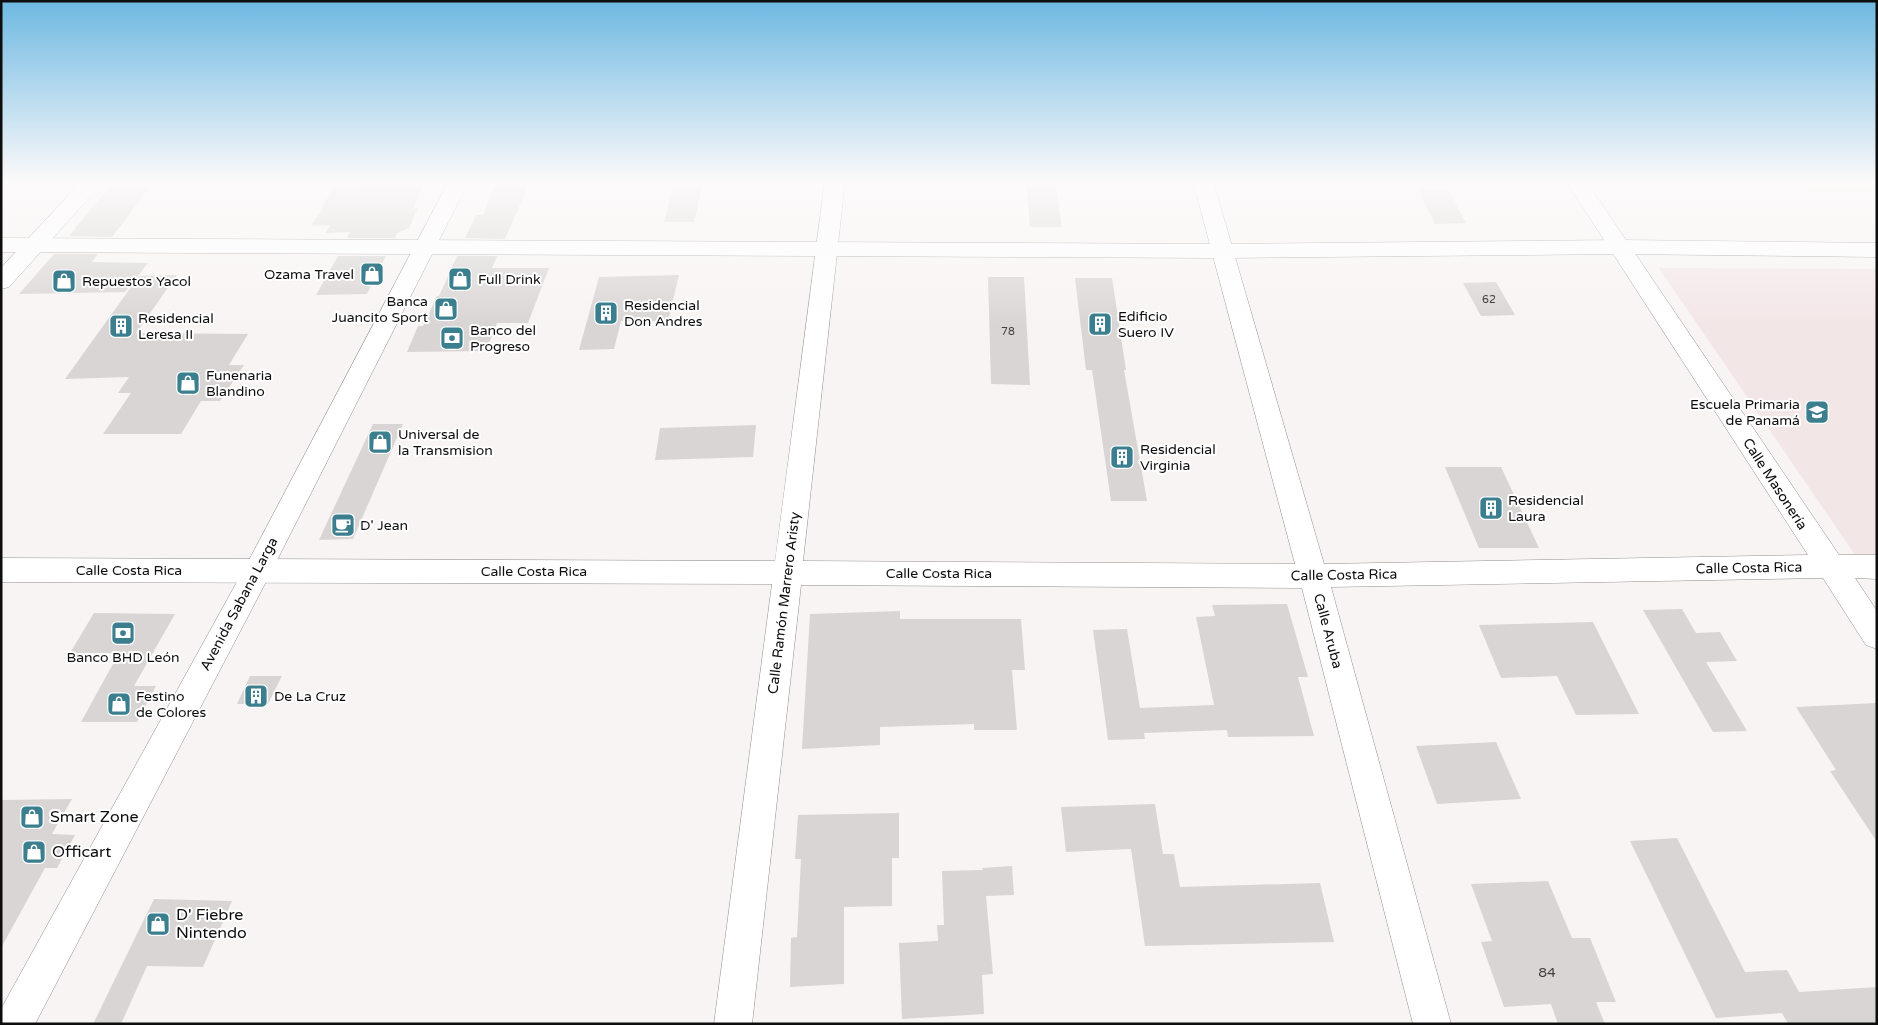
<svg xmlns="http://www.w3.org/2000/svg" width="1878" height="1025" font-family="'Varela Round',sans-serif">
<rect width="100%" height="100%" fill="#f8f4f4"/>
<path fill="#f3e6e7" d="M 1794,181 L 1877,181 L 1877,192 L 1803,192 Z
M 1659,268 L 1877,269 L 1877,555 L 1855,555 Z"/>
<path fill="#d9d5d5" d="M 364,181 L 426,181 L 413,208 L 418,208 L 409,228 L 397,233 L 395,238 L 347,238 L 350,232 L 326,233 L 330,225 L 311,226 L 334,187 L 362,186 Z
M 497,181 L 528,181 L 527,184 L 529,184 L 505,239 L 465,238 L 476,215 L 483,215 Z
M 1026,181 L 1055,181 L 1062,227 L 1030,227 Z
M 150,187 L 112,237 L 69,236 L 108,188 Z
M 673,187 L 702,187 L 694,222 L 664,222 Z
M 1418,189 L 1448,189 L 1466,223 L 1435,224 Z
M 54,254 L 98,254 L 92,262 L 148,263 L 125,292 L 19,294 Z
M 338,256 L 386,256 L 367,294 L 316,295 Z
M 457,256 L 497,256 L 492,268 L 549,268 L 528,323 L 497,323 L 486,351 L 407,352 L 418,326 L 423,326 L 437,296 L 439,296 Z
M 177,275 L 136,333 L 248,334 L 229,365 L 244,365 L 220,401 L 201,401 L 181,434 L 103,434 L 131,393 L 118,393 L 129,377 L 65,379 L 139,276 Z
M 679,275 L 668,321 L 621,321 L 614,349 L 579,350 L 599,277 Z
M 988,277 L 1024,277 L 1030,385 L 991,384 Z
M 1075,278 L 1112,278 L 1126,370 L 1124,370 L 1147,501 L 1111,501 L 1092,370 L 1086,370 Z
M 1496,282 L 1515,315 L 1481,316 L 1463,283 Z
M 373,424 L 403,424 L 353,539 L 319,540 Z
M 756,425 L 753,457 L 655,460 L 660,428 Z
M 1445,467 L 1501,467 L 1539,548 L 1479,548 Z
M 1287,604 L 1308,677 L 1298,677 L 1314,736 L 1228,737 L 1227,730 L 1144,733 L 1145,739 L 1108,740 L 1093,630 L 1127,629 L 1140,708 L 1214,705 L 1196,617 L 1215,616 L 1212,605 Z
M 1682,609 L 1696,633 L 1720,632 L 1737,661 L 1706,662 L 1747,731 L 1713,732 L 1643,610 Z
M 900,611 L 900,619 L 1021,619 L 1025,670 L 1012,670 L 1017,730 L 974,730 L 974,724 L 880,727 L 880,745 L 802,749 L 810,614 Z
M 94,613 L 175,614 L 134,686 L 156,686 L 137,722 L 81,722 L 119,653 L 70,653 Z
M 1593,622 L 1639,714 L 1576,715 L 1557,676 L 1501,678 L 1479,625 Z
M 250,676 L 282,676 L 268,704 L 237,704 Z
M 1877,703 L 1877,842 L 1830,771 L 1836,770 L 1796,707 Z
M 1496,742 L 1521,799 L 1437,804 L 1416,746 Z
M 72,799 L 52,834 L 75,835 L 57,868 L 45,868 L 1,948 L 1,800 Z
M 1155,804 L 1163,854 L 1174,854 L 1180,887 L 1320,883 L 1334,942 L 1145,946 L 1131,849 L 1066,852 L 1061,807 Z
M 899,813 L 899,858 L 892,858 L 892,906 L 844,907 L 844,984 L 790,987 L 791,938 L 797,937 L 801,859 L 795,859 L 798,815 Z
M 1677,838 L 1745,972 L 1787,970 L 1799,992 L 1877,987 L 1877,1024 L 1788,1024 L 1782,1013 L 1716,1018 L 1630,841 Z
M 1012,866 L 1014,895 L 986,896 L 993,974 L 982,975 L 984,1014 L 902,1019 L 899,943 L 938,941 L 937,925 L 944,925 L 942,871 L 983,870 L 982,868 Z
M 1548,881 L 1572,938 L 1590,938 L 1616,1002 L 1596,1002 L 1605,1024 L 1558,1024 L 1551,1004 L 1504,1007 L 1481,942 L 1492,941 L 1471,884 Z
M 154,899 L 232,901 L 203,967 L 147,966 L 121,1024 L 93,1024 Z"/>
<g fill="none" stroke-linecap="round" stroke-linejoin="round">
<g stroke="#928e8e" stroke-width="1">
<path id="minor" d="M 82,181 L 104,181 L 9,287 L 1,289 L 1,268 Z
M 825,181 L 845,181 L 803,561 L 1295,564 L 1193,181 L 1213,181 L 1324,564 L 1808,555 L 1566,181 L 1586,181 L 1839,555 L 1877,555 L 1877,579 L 1855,578 L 1877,611 L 1877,649 L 1866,645 L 1823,578 L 1331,587 L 1451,1024 L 1413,1024 L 1302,588 L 801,585 L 752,1024 L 714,1024 L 772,584 L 1,582 L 1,558 L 775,561 Z"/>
</g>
<g stroke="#928e8e" stroke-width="1">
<path id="tertiary" d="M 1,238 L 1223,244 L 1621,240 L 1877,243 L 1877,257 L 1621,254 L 1223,258 L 1,252 Z"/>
</g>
<g stroke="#928e8e" stroke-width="1">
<path id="secondary" d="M 449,181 L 469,181 L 268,578 L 35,1024 L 1,1024 L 1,1009 L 248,562 Z"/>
</g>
<use href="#minor" fill="#fff" fill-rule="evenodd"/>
<use href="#tertiary" fill="#fff" fill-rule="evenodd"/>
<use href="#secondary" fill="#fff" fill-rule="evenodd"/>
</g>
<linearGradient id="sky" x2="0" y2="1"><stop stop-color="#6db8e1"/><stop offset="0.56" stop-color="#fcfafa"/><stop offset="1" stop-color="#fcfafa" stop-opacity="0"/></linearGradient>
<rect width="1878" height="325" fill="url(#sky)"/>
<defs>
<g id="shop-square" transform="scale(1.25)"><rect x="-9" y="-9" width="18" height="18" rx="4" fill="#3b7f8f" stroke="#fff"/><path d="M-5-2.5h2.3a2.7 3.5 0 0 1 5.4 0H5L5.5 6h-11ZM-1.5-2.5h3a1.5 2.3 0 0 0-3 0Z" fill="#fff"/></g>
<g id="building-square" transform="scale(1.25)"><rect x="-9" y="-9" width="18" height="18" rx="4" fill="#3b7f8f" stroke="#fff"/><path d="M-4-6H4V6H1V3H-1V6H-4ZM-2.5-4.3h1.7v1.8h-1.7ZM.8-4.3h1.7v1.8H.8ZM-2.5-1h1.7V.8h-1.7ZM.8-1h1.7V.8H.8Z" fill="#fff"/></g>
<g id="bank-square" transform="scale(1.25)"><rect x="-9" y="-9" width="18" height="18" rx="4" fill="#3b7f8f" stroke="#fff"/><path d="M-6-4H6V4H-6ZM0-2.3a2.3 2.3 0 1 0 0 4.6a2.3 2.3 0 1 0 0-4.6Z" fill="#fff"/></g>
<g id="school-square" transform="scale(1.25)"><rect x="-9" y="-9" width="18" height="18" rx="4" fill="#3b7f8f" stroke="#fff"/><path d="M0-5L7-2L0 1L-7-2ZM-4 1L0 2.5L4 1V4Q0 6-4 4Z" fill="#fff"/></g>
<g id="cafe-square" transform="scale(1.25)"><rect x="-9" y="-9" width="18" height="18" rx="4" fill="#3b7f8f" stroke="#fff"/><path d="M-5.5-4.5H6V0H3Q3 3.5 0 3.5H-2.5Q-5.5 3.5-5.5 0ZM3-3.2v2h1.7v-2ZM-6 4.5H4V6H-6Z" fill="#fff"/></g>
</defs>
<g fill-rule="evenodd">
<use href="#shop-square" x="372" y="274"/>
<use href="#shop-square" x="460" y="279"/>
<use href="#shop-square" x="64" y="281"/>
<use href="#shop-square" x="446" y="309"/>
<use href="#building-square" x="606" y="313"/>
<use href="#building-square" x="1100" y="324"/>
<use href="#building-square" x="121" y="326"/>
<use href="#bank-square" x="452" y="338"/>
<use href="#shop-square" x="188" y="383"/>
<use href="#school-square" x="1817" y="412"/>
<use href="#shop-square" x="380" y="442"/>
<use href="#building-square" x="1122" y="457"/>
<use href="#building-square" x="1491" y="508"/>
<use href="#cafe-square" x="343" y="525"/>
<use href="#bank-square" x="123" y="633"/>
<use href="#building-square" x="256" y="696"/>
<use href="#shop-square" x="119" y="704"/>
<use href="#shop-square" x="32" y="817"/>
<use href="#shop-square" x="34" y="852"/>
<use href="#shop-square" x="158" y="924"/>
</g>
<g text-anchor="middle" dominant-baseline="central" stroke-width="4" stroke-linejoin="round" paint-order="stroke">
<g font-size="11" fill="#413f3f">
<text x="1489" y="299">62</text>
<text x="1008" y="331">78</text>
</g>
<g font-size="14" fill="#0e0d0d" stroke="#fff" text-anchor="start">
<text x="354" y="274" text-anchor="end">Ozama Travel</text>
<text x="478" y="279">Full Drink</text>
<text x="82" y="281">Repuestos Yacol</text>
<text x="428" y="301" text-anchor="end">Banca<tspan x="428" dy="16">Juancito Sport</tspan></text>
<text x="624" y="305">Residencial<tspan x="624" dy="16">Don Andres</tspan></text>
<text x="1118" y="316">Edificio<tspan x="1118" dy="16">Suero IV</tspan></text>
<text x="138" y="318">Residencial<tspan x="138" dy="16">Leresa II</tspan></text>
<text x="470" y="330">Banco del<tspan x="470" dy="16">Progreso</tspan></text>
<text x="206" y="375">Funenaria<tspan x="206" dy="16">Blandino</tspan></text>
<text x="1800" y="404" text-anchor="end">Escuela Primaria<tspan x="1800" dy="16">de Panamá</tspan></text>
<text x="398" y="434">Universal de<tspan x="398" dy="16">la Transmision</tspan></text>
<text x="1140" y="449">Residencial<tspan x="1140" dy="16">Virginia</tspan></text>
<text x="1508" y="500">Residencial<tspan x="1508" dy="16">Laura</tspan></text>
<text x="360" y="525">D' Jean</text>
<text x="123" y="657" text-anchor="middle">Banco BHD León</text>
<text x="136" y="696">Festino<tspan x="136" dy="16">de Colores</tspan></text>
<text x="274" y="696">De La Cruz</text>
</g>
<g font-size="14" fill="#0e0d0d" stroke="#fff">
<text transform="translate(1775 484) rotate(57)">Calle Masonería</text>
<text transform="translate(1749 568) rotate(-1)">Calle Costa Rica</text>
<text x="129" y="570">Calle Costa Rica</text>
<text x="534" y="571">Calle Costa Rica</text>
<text x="939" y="573">Calle Costa Rica</text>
<text transform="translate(1344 575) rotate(-1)">Calle Costa Rica</text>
<text transform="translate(784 603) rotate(-83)">Calle Ramón Marrero Aristy</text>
<text transform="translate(239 604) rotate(-62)">Avenida Sabana Larga</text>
<text transform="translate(1328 631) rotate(75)">Calle Aruba</text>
</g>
<g font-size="14" fill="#413f3f">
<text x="1547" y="972">84</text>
</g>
<g font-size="16" fill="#0e0d0d" stroke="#fff" text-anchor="start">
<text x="50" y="817">Smart Zone</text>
<text x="52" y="852">Officart</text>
<text x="176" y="915">D' Fiebre<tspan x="176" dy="18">Nintendo</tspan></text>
</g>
</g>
<rect width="1878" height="1025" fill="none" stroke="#0e0d0d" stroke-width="5"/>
</svg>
